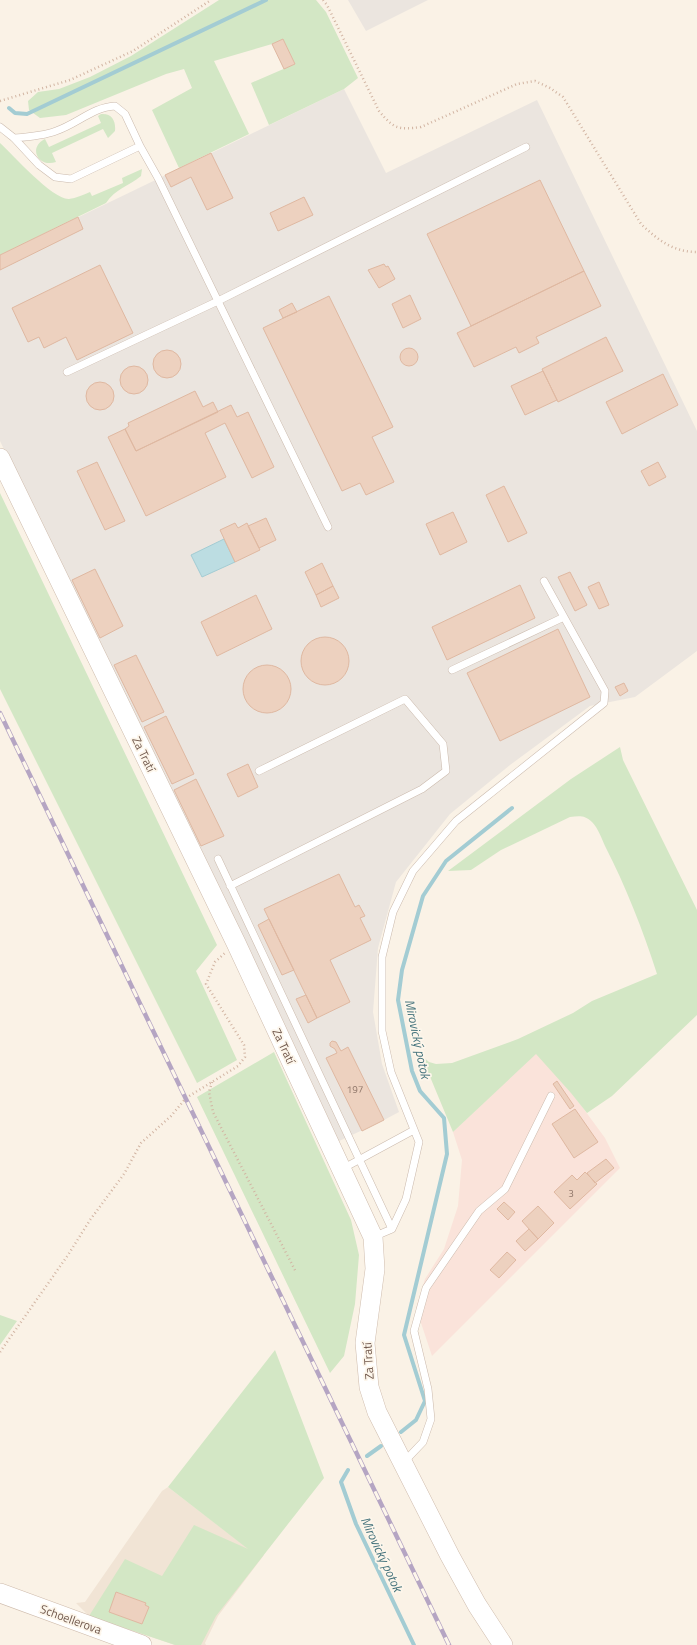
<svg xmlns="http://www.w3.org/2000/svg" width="697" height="1645" font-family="'Titillium Web',sans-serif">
<rect width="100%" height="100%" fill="#faf2e6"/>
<path fill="#f1e4d5" d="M 168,1487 L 250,1550 L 264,1555 L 218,1616 L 205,1643 L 206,1645 L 175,1645 L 89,1616 L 76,1603 L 85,1602 L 162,1491 Z"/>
<path fill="#fae3da" d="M 536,1053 L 572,1093 L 605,1138 L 620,1168 L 432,1356 L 416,1308 L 425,1279 L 444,1249 L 458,1206 L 462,1160 L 453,1132 Z"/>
<path fill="#ebe5df" d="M 348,0 L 428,0 L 366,31 Z
M 344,89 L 386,173 L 537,100 L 697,431 L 697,651 L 635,697 L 590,706 L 510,765 L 450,814 L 396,882 L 378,948 L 373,1012 L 382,1064 L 399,1112 L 384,1120 L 337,1142 L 0,441 L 0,255 Z"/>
<path fill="#d3e7c5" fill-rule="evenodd" d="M 219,0 L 316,0 L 326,12 L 358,78 L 344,89 L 269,125 L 251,83 L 295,64 L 283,39 L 272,44 L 214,61 L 249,134 L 179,168 L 152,110 L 192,88 L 184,69 L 166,74 L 66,115 L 40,118 L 29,110 L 28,101 L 38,92 L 59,89 L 90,77 L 131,56 Z
M 101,114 C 112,113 116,121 115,131 L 108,138 L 103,129 L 52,153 L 56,162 C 39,168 27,148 45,139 L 49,147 L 101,123 L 98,116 Z
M 0,143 C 13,155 53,200 69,199 C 76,198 83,195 90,192 L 92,196 L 123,183 L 122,178 L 142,169 L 141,176 C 129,186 115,189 106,203 L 0,255 Z
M 0,493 L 217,945 L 196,971 L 237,1060 L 197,1083 L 0,689 Z
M 620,747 L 623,760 L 697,910 L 697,1015 L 612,1096 L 587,1113 L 571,1093 L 536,1054 L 453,1132 L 421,1055 L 429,1062 L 436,1064 L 452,1063 L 518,1039 L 573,1013 L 592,1001 L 657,974 C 643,930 626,887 605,846 C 602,839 598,828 592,822 C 585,815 579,816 570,817 L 501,850 L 471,870 L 448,871 L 571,779 Z
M 274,1052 L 351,1220 L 359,1255 L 355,1304 L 344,1356 L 330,1373 L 197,1097 Z
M 0,1315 L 17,1321 L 0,1345 Z
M 275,1350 L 324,1478 L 216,1616 L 201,1645 L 175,1645 L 89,1616 L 125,1559 L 162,1576 L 194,1525 L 248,1549 L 168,1487 ZM 117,1592 L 146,1603 L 145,1605 L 149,1607 L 142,1624 L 109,1612 Z"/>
<path fill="#bcdde2" stroke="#a3ccd3" d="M 224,539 L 235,562 L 202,577 L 191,555 Z"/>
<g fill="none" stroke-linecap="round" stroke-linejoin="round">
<path stroke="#a3ccd3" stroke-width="4" d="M 9,108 L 15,113 L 27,114 L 266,0
M 401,1432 L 416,1420 L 425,1401 L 404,1335 L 447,1154 L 444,1118 L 420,1091 L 412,1071 L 398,1000 L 402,970 L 423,896 L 446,861 L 512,808
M 367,1456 L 381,1446
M 348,1470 L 341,1482 L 356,1524 L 414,1645"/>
</g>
<path fill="#edd1bf" stroke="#dfb8a1" d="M 283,39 L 295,64 L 284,69 L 272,44 Z
M 211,153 L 233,198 L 207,210 L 191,177 L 171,187 L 165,175 Z
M 540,180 L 584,271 L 471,326 L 427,234 Z
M 304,197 L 313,215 L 278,231 L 270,213 Z
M 78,217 L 83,229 L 0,270 L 0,255 Z
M 384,264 L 386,267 L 388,266 L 395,279 L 379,288 L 368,270 Z
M 100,265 L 133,333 L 77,360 L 66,337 L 44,348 L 39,337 L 28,342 L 12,308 Z
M 584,271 L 601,306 L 536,337 L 539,343 L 519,353 L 516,347 L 474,367 L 457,333 Z
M 410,295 L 421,319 L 403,328 L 392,304 Z
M 329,296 L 393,427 L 372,437 L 394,482 L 366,495 L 360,483 L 342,491 L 263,328 Z
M 292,303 L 297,312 L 283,318 L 279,310 Z
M 606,337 L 623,371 L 558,402 L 542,369 Z
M400 357a9 9 0 1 1 18 0a9 9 0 1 1-18 0Z
M153 364a14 14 0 1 1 28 0a14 14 0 1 1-28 0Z
M120 380a14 14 0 1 1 28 0a14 14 0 1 1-28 0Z
M 543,371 L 557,400 L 525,415 L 511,386 Z
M 663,374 L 678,405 L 622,434 L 606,402 Z
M86 396a14 14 0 1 1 28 0a14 14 0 1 1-28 0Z
M 195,391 L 203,407 L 213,402 L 218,412 L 136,451 L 125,429 L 129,426 L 128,423 Z
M 231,405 L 237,417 L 248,412 L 274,467 L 252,478 L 225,423 L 205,433 L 226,477 L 146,516 L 108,437 L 125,429 L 136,451 Z
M 97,462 L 125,521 L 105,530 L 77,471 Z
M 658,462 L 666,477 L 649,486 L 641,471 Z
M 504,486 L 527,533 L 508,542 L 486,495 Z
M 453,512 L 467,542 L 440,555 L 426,524 Z
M 266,518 L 276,540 L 259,548 L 248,526 Z
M 235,523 L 238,528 L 247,523 L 260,550 L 235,562 L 220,530 Z
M 322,563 L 333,586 L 316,595 L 305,572 Z
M 95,569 L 123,626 L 100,638 L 72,580 Z
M 570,572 L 587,605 L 575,611 L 558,577 Z
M 599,582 L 609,605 L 599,609 L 588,587 Z
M 520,585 L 535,618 L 447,660 L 432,627 Z
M 333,586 L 339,598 L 321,607 L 316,595 Z
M 256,595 L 272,629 L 217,656 L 201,622 Z
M 558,629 L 590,697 L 500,741 L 467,673 Z
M301 661a24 24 0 1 1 48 0a24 24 0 1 1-48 0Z
M 136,655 L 164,712 L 142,722 L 114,665 Z
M243 689a24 24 0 1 1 48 0a24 24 0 1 1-48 0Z
M 624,683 L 628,691 L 620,696 L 615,687 Z
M 166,716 L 194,774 L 172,784 L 144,727 Z
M 248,764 L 258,787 L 238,797 L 227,774 Z
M 196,779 L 224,836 L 201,846 L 174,790 Z
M 339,874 L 355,907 L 359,905 L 365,916 L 360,918 L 371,940 L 330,960 L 350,1002 L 317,1018 L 264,909 Z
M 269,919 L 294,970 L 282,975 L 258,925 Z
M 306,995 L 317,1018 L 308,1023 L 296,999 Z
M 332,1041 L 336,1042 L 341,1051 L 348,1047 L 384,1120 L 362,1131 L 326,1058 L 337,1053 L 335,1049 L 330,1046 L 330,1043 Z
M 557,1081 L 574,1106 L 570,1109 L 553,1084 Z
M 575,1109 L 598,1142 L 574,1158 L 552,1124 Z
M 606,1159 L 614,1168 L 595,1183 L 587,1173 Z
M 585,1172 L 597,1184 L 570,1209 L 554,1192 L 572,1175 L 577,1180 Z
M 504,1202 L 515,1212 L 508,1220 L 497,1209 Z
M 538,1206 L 554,1223 L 538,1239 L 522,1221 Z
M 529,1229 L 538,1239 L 525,1251 L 516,1241 Z
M 507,1252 L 516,1260 L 499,1278 L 490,1270 Z
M 116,1592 L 146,1603 L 145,1605 L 149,1607 L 142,1624 L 109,1612 Z"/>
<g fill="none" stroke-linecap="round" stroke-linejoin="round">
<g stroke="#cbbaad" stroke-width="8">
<path id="lane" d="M 0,127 L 14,138 L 39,165 L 55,177 L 71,179 L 140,146
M 14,138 C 28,137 43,136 56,131 C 77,124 93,107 115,106 L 125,114 L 140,146 L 158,178 L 328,527
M 67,372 L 218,301 L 526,147
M 452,670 L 564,617
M 218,859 L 392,1229
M 230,886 L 422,789 L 446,771 L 443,744 L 405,699 L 259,771
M 342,1169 L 414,1130
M 373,1237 L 392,1229 L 406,1199 L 419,1142 L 391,1072 L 382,1031 L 382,957 L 393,912 L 413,871 L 456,821 L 604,703 L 605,691 L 544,581
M 404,1462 L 423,1442 L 431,1419 L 428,1389 L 414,1331 L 426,1288 L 479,1211 L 505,1189 L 551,1096"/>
</g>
<g stroke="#cfbcad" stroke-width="20">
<path id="secondary" d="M 0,458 L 236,943 L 373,1237 L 375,1269 L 365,1343 L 369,1387 L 377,1412 L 450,1556 L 477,1605 L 503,1645
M 0,1593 L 142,1645"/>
</g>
<path stroke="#d2b5a3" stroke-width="2.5" stroke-dasharray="1 3" stroke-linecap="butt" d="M 323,0 L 327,5 L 379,111 C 394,129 398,130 421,127 L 517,84 L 535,81 L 550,88 L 563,97 L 641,224 C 658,240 673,252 697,252
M 0,101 L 70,80 L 133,51 L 211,0
M 212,1082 L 209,1092 L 213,1112 L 296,1272
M 0,1352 L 68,1255 L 90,1220 L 124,1174 L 141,1143 L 171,1116 L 186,1098 L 238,1066 L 245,1057 L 244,1045 L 206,984 L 215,962 L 225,953"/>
<use href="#lane" stroke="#fff" stroke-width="7"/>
<use href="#secondary" stroke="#fff" stroke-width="19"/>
<g stroke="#b5a5c3" stroke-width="4.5">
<path id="rail" d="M 0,713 L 449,1645"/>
</g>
<use href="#rail" stroke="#fdf6eb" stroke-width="3" stroke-dasharray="9" stroke-linecap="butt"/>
</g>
<g text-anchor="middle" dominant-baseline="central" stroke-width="3.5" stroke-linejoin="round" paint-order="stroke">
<g font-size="10" fill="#90776a">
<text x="355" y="1089">197</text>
<text x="571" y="1193">3</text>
</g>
<g font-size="12" fill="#71594d" stroke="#fdf6eb">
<text transform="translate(144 754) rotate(64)">Za Tratí</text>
<text transform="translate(284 1046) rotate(65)">Za Tratí</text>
<text transform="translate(368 1361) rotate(-94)">Za Tratí</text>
<text transform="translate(71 1619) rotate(20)">Schoellerova</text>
</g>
<g font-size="13" font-style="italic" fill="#45737c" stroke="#fdf6eb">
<text transform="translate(418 1039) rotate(78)">Mirovický potok</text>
<text transform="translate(382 1554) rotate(65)">Mirovický potok</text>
</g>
</g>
</svg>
